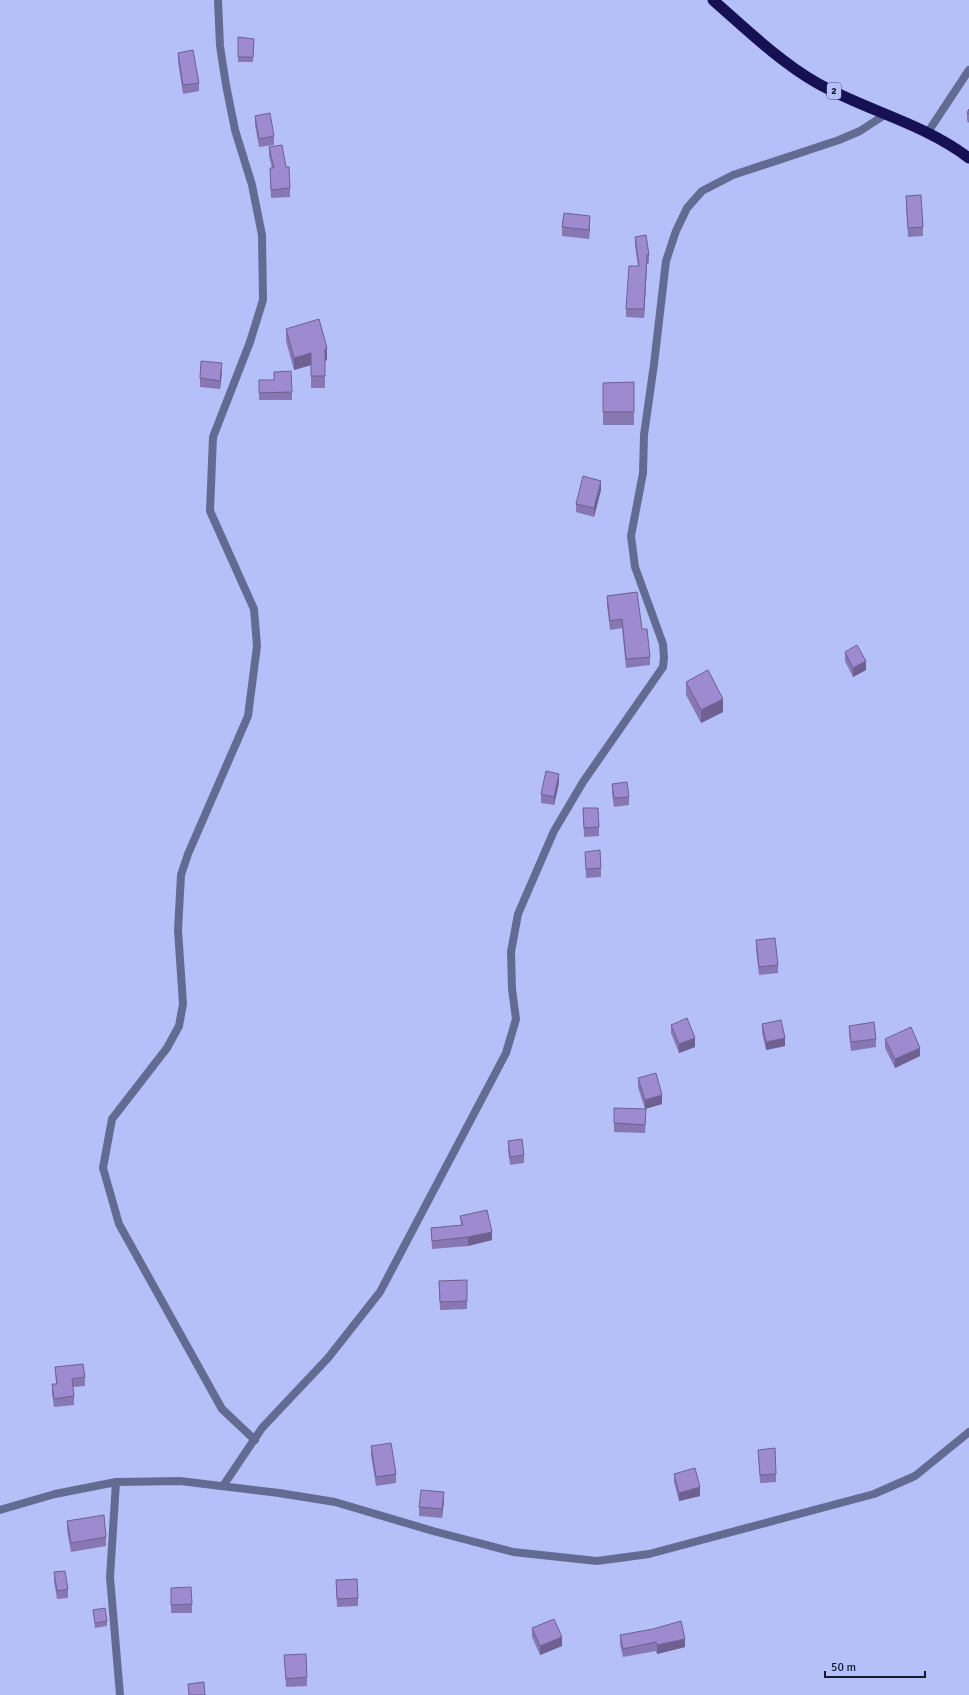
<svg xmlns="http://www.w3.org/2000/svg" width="969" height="1695" font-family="Signika,sans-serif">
<rect width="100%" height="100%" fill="#b5c0f9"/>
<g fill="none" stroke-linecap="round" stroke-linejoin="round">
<path stroke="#646b92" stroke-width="8" d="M 218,0 L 220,46 L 226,85 L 235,130 L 252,185 L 262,235 L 263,300 L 250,342 L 213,437 L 210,511 L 254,609 L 257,646 L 248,716 L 188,854 L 181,875 L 178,930 L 183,1004 L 179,1026 L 167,1048 L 112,1119 L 103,1168 L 119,1224 L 222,1409 L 255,1440
M 928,132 L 969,70
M 116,1482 L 110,1577 L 120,1695
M 223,1486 L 262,1428 L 328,1358 L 380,1292 L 506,1053 L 516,1019 L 512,989 L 511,952 L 518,914 L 554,831 L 583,782 L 663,667 L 664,658 L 663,644 L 635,567 L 631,536 L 643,473 L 644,435 L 654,364 L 666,261 L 676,231 L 687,208 L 702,191 L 733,175 L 839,140 L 860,131 L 886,114
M 0,1510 L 55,1494 L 116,1482 L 180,1481 L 279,1493 L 335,1502 L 433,1531 L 513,1552 L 597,1561 L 649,1554 L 874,1494 L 915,1476 L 969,1432"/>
<path stroke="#161054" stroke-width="11" d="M 713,0 C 746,29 779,61 817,83 C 867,111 923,123 969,158"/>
</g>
<path fill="#8777b2" d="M 238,37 L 254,39 L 253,62 L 238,62 Z
M 178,53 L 199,83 L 199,91 L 183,94 L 178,62 Z
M 969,109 L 969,123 L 967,121 L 967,113 Z
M 255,116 L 274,136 L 274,145 L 259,147 L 255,125 Z
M 269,147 L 286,167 L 290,188 L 290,197 L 271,198 L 270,168 L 272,168 L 269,156 Z
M 906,196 L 923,227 L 923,236 L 908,237 L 906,205 Z
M 590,224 L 589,239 L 562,236 L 562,227 Z
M 635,237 L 649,255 L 649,263 L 647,264 L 644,318 L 626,317 L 626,309 L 638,266 L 635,246 Z
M 286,329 L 327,360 L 325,361 L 325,388 L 311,388 L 311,365 L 294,370 L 286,341 Z
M 222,372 L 220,389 L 200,387 L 200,378 Z
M 259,380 L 292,392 L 292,400 L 259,400 Z
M 634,382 L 634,425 L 603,425 L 603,383 Z
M 601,490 L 594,517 L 576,512 L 576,504 Z
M 607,596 L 642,629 L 650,657 L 650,665 L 626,668 L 622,628 L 610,630 L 607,605 Z
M 845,652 L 866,670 L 853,677 L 845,661 Z
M 686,682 L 723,712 L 701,723 L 686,695 Z
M 559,783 L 554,805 L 541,803 L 541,794 Z
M 612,784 L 629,797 L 629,805 L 614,807 L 612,793 Z
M 583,808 L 599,827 L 599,836 L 584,837 Z
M 585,852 L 601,868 L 601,877 L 586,878 Z
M 756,940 L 778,965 L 778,973 L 759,975 L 756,949 Z
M 762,1024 L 785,1046 L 766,1050 L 762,1033 Z
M 671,1025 L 695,1047 L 679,1053 L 671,1033 Z
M 849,1026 L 876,1039 L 876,1047 L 851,1051 L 849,1034 Z
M 885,1039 L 920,1056 L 895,1068 L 885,1048 Z
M 638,1078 L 662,1104 L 645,1109 L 638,1087 Z
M 614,1108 L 646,1118 L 645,1133 L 614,1132 Z
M 508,1141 L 524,1155 L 524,1163 L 510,1165 L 508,1150 Z
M 460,1216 L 492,1240 L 468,1246 L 432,1249 L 431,1228 L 461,1225 Z
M 467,1280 L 467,1309 L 440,1310 L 439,1281 Z
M 55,1367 L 85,1377 L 85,1386 L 73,1387 L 74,1396 L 74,1405 L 54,1407 L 52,1393 L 52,1384 L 56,1384 Z
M 371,1446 L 396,1474 L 396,1483 L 376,1486 L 371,1455 Z
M 758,1450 L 776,1474 L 776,1482 L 760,1483 Z
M 674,1474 L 700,1496 L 679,1501 L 674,1482 Z
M 444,1501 L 442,1518 L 419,1516 L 419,1507 Z
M 67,1521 L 106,1537 L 106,1546 L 71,1552 L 67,1530 Z
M 54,1572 L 68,1589 L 68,1598 L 57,1599 L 54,1581 Z
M 336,1580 L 358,1598 L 358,1606 L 337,1607 Z
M 171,1588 L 192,1604 L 192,1613 L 171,1613 Z
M 93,1610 L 107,1621 L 107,1626 L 95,1628 Z
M 532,1628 L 562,1646 L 540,1655 L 532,1637 Z
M 620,1635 L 685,1647 L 657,1654 L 656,1651 L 623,1657 L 620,1644 Z
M 284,1655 L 307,1677 L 307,1686 L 286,1687 Z"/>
<path fill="#6e6191" d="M 590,216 L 590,224 L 589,239 L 589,230 Z
M 647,255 L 647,264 L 644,318 L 644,309 Z
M 327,348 L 327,360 L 325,361 L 325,349 Z
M 311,353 L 311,365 L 294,370 L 294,358 Z
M 222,363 L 222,372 L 220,389 L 220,381 Z
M 601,481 L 601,490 L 594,517 L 594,508 Z
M 866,661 L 866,670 L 853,677 L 853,668 Z
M 723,699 L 723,712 L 701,723 L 701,710 Z
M 559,774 L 559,783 L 554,805 L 554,797 Z
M 695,1038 L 695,1047 L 679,1053 L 679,1044 Z
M 785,1038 L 785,1046 L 766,1050 L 766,1042 Z
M 920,1048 L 920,1056 L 895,1068 L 895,1059 Z
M 662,1095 L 662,1104 L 645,1109 L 645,1100 Z
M 492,1232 L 492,1240 L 468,1246 L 468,1237 Z
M 700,1487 L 700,1496 L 679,1501 L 679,1493 Z
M 444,1492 L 444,1501 L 442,1518 L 442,1509 Z
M 562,1637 L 562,1646 L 540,1655 L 540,1646 Z
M 685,1639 L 685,1647 L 657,1654 L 657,1645 Z"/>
<path fill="#9d8acf" stroke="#6e6191" d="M 238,37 L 254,39 L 253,57 L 238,57 Z
M 193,50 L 199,83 L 183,85 L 178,53 Z
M 969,109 L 969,114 L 967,113 Z
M 270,113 L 274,136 L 259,139 L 255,116 Z
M 282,145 L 286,167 L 289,167 L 290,188 L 271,190 L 270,168 L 274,168 L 269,147 Z
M 921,195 L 923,227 L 908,228 L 906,196 Z
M 564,213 L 590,216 L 589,230 L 562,227 Z
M 646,235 L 649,255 L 647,255 L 644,309 L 626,309 L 629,266 L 639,266 L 635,237 Z
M 319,319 L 327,348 L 325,349 L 325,376 L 311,376 L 311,353 L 294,358 L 286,329 Z
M 201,361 L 222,363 L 220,381 L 200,378 Z
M 291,371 L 292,392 L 259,393 L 259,380 L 274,380 L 274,372 Z
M 634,382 L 634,412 L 603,412 L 603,383 Z
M 583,476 L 601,481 L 594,508 L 576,504 Z
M 637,592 L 642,629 L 647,629 L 650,657 L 626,659 L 622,619 L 610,621 L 607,596 Z
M 857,645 L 866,661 L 853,668 L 845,652 Z
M 708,670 L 723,699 L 701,710 L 686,682 Z
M 546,771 L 559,774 L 554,797 L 541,794 Z
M 627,782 L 629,797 L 614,798 L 612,784 Z
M 583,808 L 598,808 L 599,827 L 584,828 Z
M 600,850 L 601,868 L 586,869 L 585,852 Z
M 775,938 L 778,965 L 759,967 L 756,940 Z
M 687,1018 L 695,1038 L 679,1044 L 671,1025 Z
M 781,1020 L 785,1038 L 766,1042 L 762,1024 Z
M 874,1022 L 876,1039 L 851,1042 L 849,1026 Z
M 911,1027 L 920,1048 L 895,1059 L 885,1039 Z
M 656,1073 L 662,1095 L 645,1100 L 638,1078 Z
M 614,1108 L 646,1109 L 645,1125 L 614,1123 Z
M 522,1139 L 524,1155 L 510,1157 L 508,1141 Z
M 487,1210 L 492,1232 L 468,1237 L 432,1241 L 431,1228 L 463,1225 L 460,1216 Z
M 467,1280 L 467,1301 L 440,1302 L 439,1281 Z
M 83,1364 L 85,1377 L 72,1379 L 74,1396 L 54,1399 L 52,1384 L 57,1384 L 55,1367 Z
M 391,1443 L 396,1474 L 376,1477 L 371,1446 Z
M 775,1448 L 776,1474 L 760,1475 L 758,1450 Z
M 695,1468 L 700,1487 L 679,1493 L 674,1474 Z
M 421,1490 L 444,1492 L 442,1509 L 419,1507 Z
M 104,1515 L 106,1537 L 71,1543 L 67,1521 Z
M 65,1571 L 68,1589 L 57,1591 L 54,1572 Z
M 357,1579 L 358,1598 L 337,1599 L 336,1580 Z
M 191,1587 L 192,1604 L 171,1605 L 171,1588 Z
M 105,1608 L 107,1621 L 95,1623 L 93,1610 Z
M 554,1619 L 562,1637 L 540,1646 L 532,1628 Z
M 681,1621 L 685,1639 L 657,1645 L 656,1642 L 623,1649 L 620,1635 L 653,1629 Z
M 306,1654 L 307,1677 L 286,1679 L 284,1655 Z
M 204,1682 L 205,1695 L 189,1695 L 188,1684 Z"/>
<g text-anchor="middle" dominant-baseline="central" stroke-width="3.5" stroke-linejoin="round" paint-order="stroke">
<rect fill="#b5c0f9" stroke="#454a6e" stroke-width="1" x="827" y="83" width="14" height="16" rx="3"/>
<g font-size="10" font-weight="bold" fill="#151832">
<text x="834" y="91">2</text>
</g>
</g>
<path d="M825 1671v6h100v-6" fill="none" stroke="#151832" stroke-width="2"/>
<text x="831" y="1671" font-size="12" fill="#151832" stroke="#b5c0f9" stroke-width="3" paint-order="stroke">50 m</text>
</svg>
